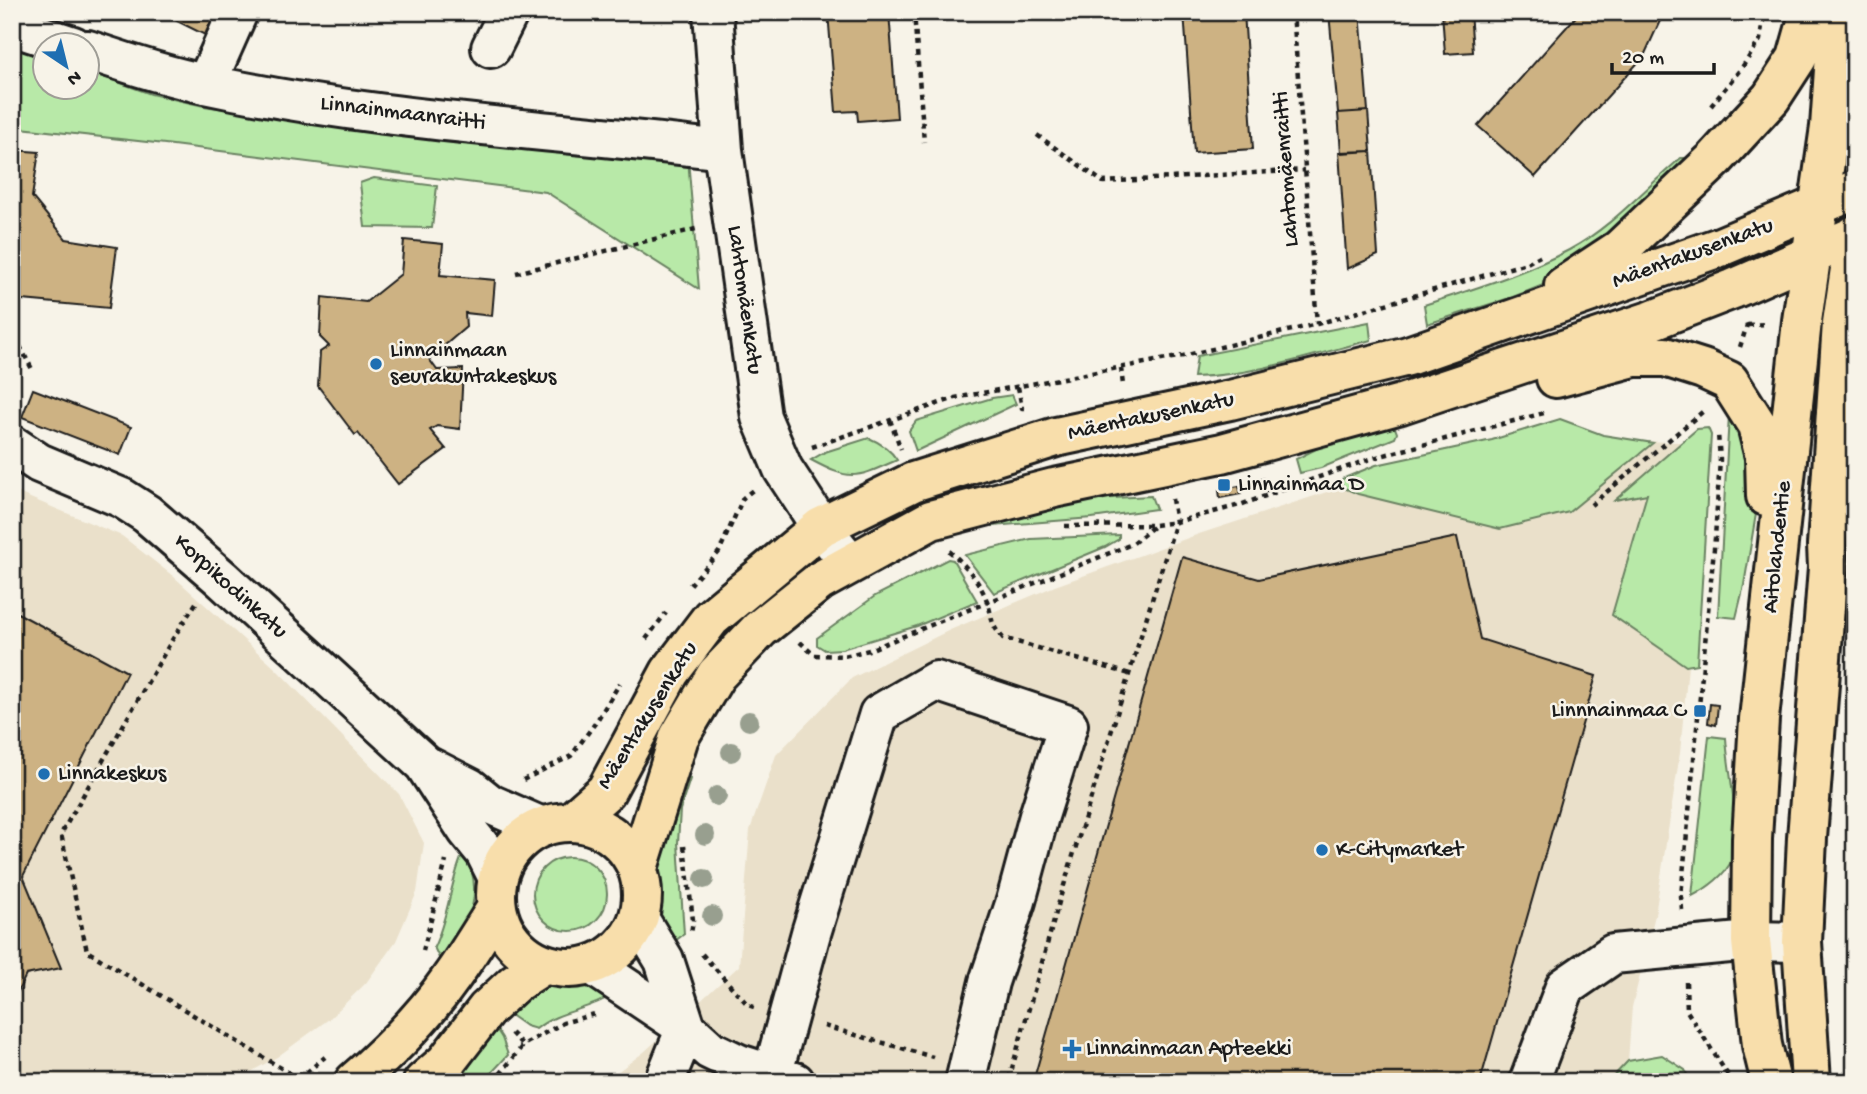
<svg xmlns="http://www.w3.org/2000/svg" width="1867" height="1094" font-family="'Gochi Hand',sans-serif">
<rect width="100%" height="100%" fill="#f7f3e8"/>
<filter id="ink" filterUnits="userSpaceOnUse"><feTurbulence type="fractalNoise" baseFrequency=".0143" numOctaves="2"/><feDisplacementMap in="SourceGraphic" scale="14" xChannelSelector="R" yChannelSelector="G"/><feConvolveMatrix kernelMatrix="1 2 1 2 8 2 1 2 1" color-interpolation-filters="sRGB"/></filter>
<g filter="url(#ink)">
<path fill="#eae0ca" d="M 1630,441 L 1679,442 L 1704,464 L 1700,534 L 1680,753 L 1655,915 L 1632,1007 L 1628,1061 L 1608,1082 L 604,1082 L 644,1052 L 739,966 L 750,830 L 776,755 L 852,678 L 950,630 L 1055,586 L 1199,534 L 1342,487 Z
M 12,488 L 23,495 L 122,536 L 173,576 L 275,668 L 399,794 L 424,843 L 417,892 L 396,941 L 366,983 L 329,1019 L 277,1057 L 233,1082 L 12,1082 Z"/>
<path fill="#b8e9a8" stroke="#6a8262" stroke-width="2" d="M 12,43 L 45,56 L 46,88 L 88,88 L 88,71 L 151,94 L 204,106 L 360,128 L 688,159 L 699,289 L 546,192 L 165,144 L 12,127 Z
M 1681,158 L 1691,158 L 1698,161 L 1553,281 L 1513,297 L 1427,324 L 1424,305 C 1473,289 1523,274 1569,250 C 1612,227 1645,188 1681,158 Z
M 374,178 L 437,186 L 432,228 L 365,227 L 360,183 Z
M 1369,322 L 1371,340 C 1312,355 1255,375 1194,377 L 1197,356 Z
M 1012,395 L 1016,404 L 916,451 L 909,431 L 916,421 L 992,398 Z
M 1729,415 L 1742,427 L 1757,508 L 1744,585 L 1736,618 L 1718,616 Z
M 1560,419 L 1603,435 L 1653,443 L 1569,512 L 1500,529 L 1358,494 L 1342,487 L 1342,479 L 1376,465 L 1492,440 Z
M 1384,427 L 1395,428 L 1397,433 L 1395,438 L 1321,468 L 1300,473 L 1296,459 L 1336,439 Z
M 1708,428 L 1711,435 L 1697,664 L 1686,666 L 1612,615 L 1647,494 L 1615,500 L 1697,429 Z
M 869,438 C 881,443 890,449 897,460 C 856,478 852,482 811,460 L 825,452 Z
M 1151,496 L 1156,509 L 1092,518 L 993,526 L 991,518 L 1094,499 Z
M 1119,535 L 1119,539 L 1105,547 L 994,593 L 965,555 L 1031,539 Z
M 948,559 L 953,560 L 977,601 L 917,626 L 842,649 L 825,650 L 817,645 L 817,638 L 875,596 Z
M 1709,736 L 1726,738 C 1728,772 1742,827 1732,859 C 1727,874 1706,889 1692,896 Z
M 683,777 L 690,779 L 680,810 L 678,843 L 684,934 L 675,941 C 670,932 663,922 660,913 C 645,868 670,819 683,777 Z
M 464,851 C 487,896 467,923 445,963 L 439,958 L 434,947 C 449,916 450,881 464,851 Z
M533 894a37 37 0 1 1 74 0a37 37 0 1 1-74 0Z
M 556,982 L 597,987 L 612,995 C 588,1011 559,1010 536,1029 L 526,1026 L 506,1012 L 537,989 Z
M 495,1027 L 502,1038 L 508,1055 L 483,1082 L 459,1082 Z
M 1662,1055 L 1685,1070 L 1690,1082 L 1608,1082 L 1628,1061 Z"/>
<path fill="#cdb283" stroke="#1c1c1c" stroke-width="2" d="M 159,12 L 220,12 L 209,37 Z
M 828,12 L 889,12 L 897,118 L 858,121 L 857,111 L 836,112 Z
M 1184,12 L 1244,12 L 1253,149 L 1194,153 Z
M 1329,12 L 1360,12 L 1368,111 L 1338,113 Z
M 1442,12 L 1470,12 L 1473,52 L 1445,54 Z
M 1580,12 L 1664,12 L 1644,56 L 1535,177 L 1478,126 Z
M 1368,111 L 1371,151 L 1341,153 L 1338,113 Z
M 12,150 L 39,152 L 32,197 L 66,239 L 117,247 L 109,308 L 12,299 Z
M 1371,151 L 1378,255 L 1347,269 L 1339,152 Z
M 404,240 L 443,244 L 440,275 L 495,280 L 492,316 L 465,313 L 466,327 L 429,359 L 437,370 L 463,369 L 460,429 L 437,426 L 430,430 L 446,449 L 398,484 L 358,433 L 355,435 L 318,386 L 320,352 L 329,346 L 320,337 L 322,297 L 366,302 L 401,274 Z
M 33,389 L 131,427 L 120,455 L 22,417 Z
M 1239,486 L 1241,494 L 1220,498 L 1219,490 Z
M 1457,537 L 1480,639 L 1596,676 L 1480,1082 L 1033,1082 L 1182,557 L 1259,579 Z
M 12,610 L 127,672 L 23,876 L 61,968 L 26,975 L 12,1003 Z
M 1710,704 L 1718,705 L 1716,725 L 1708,723 Z"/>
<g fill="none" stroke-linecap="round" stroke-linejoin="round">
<g stroke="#1c1c1c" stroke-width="44">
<path id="minor" d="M 713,12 L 723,150 L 761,417 L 783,469 L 821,527 L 850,563
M 12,26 L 73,46
M 491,48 L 509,12
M 88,50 C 126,63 165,76 205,84 C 375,121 551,129 723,150
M 206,84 L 238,12
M 12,445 L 39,463 L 122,498 L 147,514 L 221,578 L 424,764 L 467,830 L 485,852 L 497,876
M 429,767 L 470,788 L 490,804 L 542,827
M 639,919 L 664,960 L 686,1028 L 664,1082
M 592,965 L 686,1028 L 710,1050 L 739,1064 L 795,1082
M 772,1076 L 811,933 L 879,714 L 936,681 L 1068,725 L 1039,816 L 1016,901 L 989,982 L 965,1082
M 1529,1082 L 1565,987 L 1613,954 L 1751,941 L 1802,942"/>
</g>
<g stroke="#1c1c1c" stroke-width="44">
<path id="major" d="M 1564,286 L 1620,249 L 1714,160 L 1771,98 L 1797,58 L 1810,12
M 1556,378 L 1634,357 L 1665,357 L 1703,369 L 1729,381 L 1757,425 L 1765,457 L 1766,496
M496 895a73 73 0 1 1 146 0a73 73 0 1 1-146 0Z
M 571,822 L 606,791 L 670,672 L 711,618 L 821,527 L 913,482 L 1056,437 L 1230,400 L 1408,356 L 1720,247 L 1855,190
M 638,868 L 679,737 L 716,675 L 760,629 L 820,581 L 931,520 L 1054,488 L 1222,453 L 1401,404 L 1653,320 L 1733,289 L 1855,236
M 354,1082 C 390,1051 424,1017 451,978 C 467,956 481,932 496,909
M 423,1082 L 446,1062 L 487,1009 L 515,983 L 543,965
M 1771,1082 L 1762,1045 L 1751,941 L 1752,839 L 1759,719 L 1802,321 L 1830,127 L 1838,12
M 1811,1082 L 1802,942 L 1807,838 L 1828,568 L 1827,545 L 1842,323 L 1855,235"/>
</g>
<path stroke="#1c1c1c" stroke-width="4.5" stroke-dasharray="5 5" stroke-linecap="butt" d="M 914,12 L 924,142
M 1293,12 L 1317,324
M 1711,106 L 1743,66 L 1760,40 L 1764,12
M 1037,135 L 1103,182 L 1304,170
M 516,273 L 700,228
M 12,309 L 15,311 L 14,335 L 33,371
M 1748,325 L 1767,324
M 1740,347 L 1747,325 L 1746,322
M 1121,368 L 1123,385
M 1018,387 L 1022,408 L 1024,408
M 890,420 L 901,449
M 812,447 L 955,398 L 1183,356 L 1317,324 L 1527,263 L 1540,256
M 1262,478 L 1267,495
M 1591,505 L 1706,409
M 1065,526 L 1155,525 L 1176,522 L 1240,505 L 1373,458 L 1544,413
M 949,551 C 965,564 982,584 988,604 C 994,622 989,622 1003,638 L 1130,674
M 690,585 L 719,552 L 743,498 L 754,489
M 196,603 L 172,640 L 61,834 L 87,951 L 296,1077
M 646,639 L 666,613
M 800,642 L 814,655 L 844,656 L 869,650 L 1132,544 L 1154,526
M 523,780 L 571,756 L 596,722 L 620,683
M 684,846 L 693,920 L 691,934
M 1682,910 L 1681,896 L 1715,538 L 1720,459 L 1718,434
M 423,951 L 446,861
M 702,954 L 748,1005 L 754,1007
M 1686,982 L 1687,1011 L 1731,1080
M 824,1026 L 933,1057
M 511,1033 L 523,1045
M 1009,1079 L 1061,895 L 1176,522 L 1172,499
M 1009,1079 L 1021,1082
M 289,1082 L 306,1073 L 325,1057
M 494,1082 L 523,1045 L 563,1023 L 598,1013"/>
<use href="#minor" stroke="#f7f3e8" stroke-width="38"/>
<use href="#major" stroke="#f8deab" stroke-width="38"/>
</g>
<g fill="#989f8f">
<circle cx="749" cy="721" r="10"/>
<circle cx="731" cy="752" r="10"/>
<circle cx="717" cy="796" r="10"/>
<circle cx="705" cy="835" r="10"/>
<circle cx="704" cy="879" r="10"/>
<circle cx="712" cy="916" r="10"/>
</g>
</g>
<g fill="#1f6fb2" stroke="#f7f3e8" stroke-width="2.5">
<circle cx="376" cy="364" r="7"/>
<rect x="1217" y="478" width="14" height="14" rx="3.5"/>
<rect x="1693" y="704" width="14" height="14" rx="3.5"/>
<circle cx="44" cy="774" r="7"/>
<circle cx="1322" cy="850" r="7"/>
<path d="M1068.5 1038.5h7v7h7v7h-7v7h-7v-7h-7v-7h7z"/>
</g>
<g text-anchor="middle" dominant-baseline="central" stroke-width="5" stroke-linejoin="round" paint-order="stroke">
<g font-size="23" fill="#1c1c1c" stroke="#f7f3e8">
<text transform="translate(403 114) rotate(7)">Linnainmaanraitti</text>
<text transform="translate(1287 169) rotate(-94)">Lahtomäenraitti</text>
<text transform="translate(1693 254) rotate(-20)">Mäentakusenkatu</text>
<text transform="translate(744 300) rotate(82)">Lahtomäenkatu</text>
<text transform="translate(1151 417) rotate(-12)">Mäentakusenkatu</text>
<text transform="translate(1778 547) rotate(-84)">Aitolahdentie</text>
<text transform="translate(230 587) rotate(42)">Korpikodinkatu</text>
<text transform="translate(648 716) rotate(-58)">Mäentakusenkatu</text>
</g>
<g font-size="23" fill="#1c1c1c" stroke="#f7f3e8" text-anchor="start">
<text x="390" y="351">Linnainmaan<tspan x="390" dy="26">seurakuntakeskus</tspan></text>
<text x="1238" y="485">Linnainmaa D</text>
<text x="1686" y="711" text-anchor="end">Linnnainmaa C</text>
<text x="58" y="774">Linnakeskus</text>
<text x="1336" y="850">K-Citymarket</text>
<text x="1086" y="1049">Linnainmaan Apteekki</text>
</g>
</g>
<rect width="1867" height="1094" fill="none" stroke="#f7f3e8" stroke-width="42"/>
<rect x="21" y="21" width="1825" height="1052" fill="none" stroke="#1c1c1c" stroke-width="2.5" filter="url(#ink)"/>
<g transform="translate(66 66) rotate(145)"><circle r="33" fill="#f7f3e8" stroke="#9f9d96" stroke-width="2"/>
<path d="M0-5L12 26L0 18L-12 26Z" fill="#1f6fb2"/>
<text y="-10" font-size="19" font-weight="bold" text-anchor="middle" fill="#1c1c1c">N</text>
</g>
<path d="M1612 63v10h102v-10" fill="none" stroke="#1c1c1c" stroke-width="3.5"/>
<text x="1622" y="63" font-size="21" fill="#1c1c1c" stroke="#f7f3e8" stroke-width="5" paint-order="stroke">20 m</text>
</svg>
